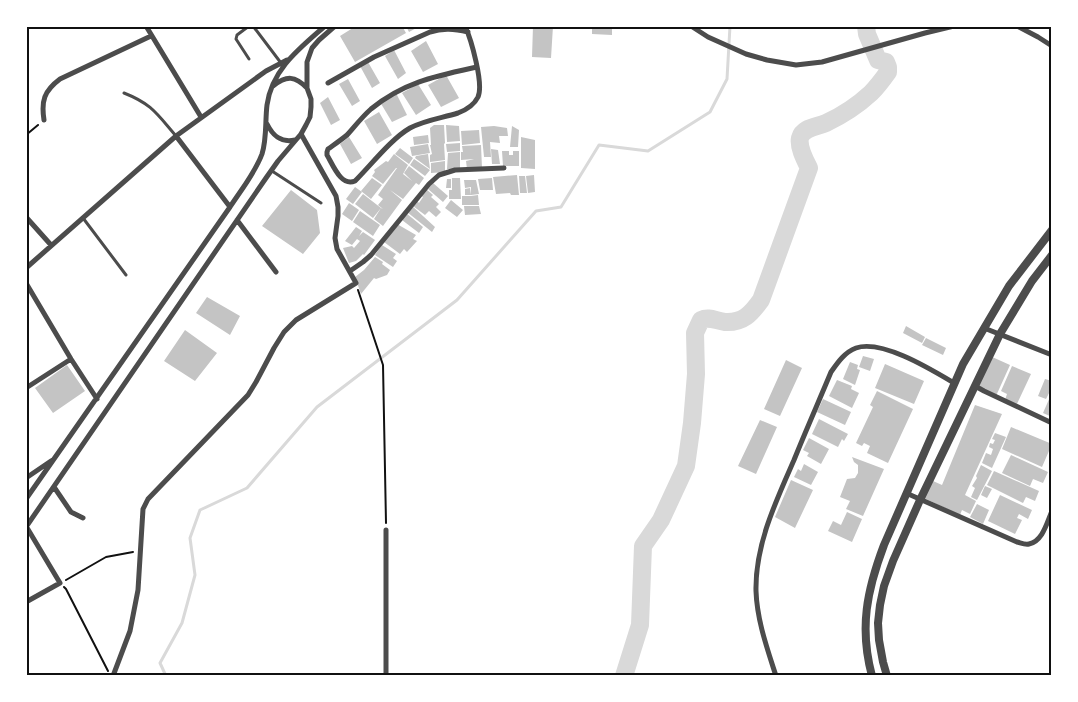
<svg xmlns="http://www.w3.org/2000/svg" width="1078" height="702" font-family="'Titillium Web',sans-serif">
<rect width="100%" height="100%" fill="#fff"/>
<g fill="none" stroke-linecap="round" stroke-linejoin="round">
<path stroke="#d9d9d9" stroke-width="3" d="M 166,676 L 160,663 L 182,623 L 195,575 L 190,538 L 200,510 L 247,488 L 317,407 L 457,300 L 536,211 L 561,207 L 599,145 L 648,151 L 710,112 L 727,79 L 730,26"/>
<path stroke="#d9d9d9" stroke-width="18" d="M 624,676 L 640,625 L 643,546 L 661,520 L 686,466 L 692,423 L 696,374 L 695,333 L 701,320 C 709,316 716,321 725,322 C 743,323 751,314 761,300 L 809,168 C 805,160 798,147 800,138 C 803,127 817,127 826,123 C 841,116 858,105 871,93 C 877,87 883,79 888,72 L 888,67 L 886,62 L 878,60 L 867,34 L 866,26"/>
</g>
<path fill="#c4c4c4" d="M 356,26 L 402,26 L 406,33 L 355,62 L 340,36 Z
M 406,26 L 420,26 L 409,32 Z
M 533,26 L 553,26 L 551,58 L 532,57 Z
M 592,26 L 612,26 L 612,35 L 592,34 Z
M 426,41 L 438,64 L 423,72 L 411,51 Z
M 394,50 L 406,73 L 398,79 L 385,56 Z
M 368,62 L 380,83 L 372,88 L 360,66 Z
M 446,75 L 459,98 L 441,107 L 428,85 Z
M 348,79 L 360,101 L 352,106 L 339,84 Z
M 418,84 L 431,105 L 416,115 L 402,93 Z
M 396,93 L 407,115 L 392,122 L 380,102 Z
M 328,97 L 340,120 L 331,125 L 320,103 Z
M 379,112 L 392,135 L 377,144 L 364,121 Z
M 434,125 L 444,125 L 445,143 L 444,144 L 445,160 L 430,162 L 430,155 L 432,154 L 430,145 L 441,145 L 431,145 L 430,128 Z
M 446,125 L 459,126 L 460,141 L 447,142 Z
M 494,126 L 507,128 L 508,136 L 499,136 L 500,143 L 490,142 L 491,157 L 484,157 L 481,127 Z
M 512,126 L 519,130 L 518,147 L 510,147 Z
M 479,130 L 480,143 L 462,145 L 461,131 Z
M 428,135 L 429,143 L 414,145 L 413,137 Z
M 349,137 L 362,158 L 351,164 L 340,144 Z
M 521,137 L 535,140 L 535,169 L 521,168 Z
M 460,143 L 460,151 L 447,152 L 446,144 Z
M 428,144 L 430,153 L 412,156 L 410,147 Z
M 481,145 L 482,168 L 467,169 L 466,161 L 474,159 L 461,160 L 461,152 L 463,152 L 462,146 Z
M 400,148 L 413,158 L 409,164 L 395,154 Z
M 491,149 L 498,150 L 500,164 L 492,164 Z
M 502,151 L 509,151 L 509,155 L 513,155 L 513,151 L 519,151 L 519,166 L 503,166 Z
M 460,152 L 460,169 L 447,169 L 448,153 Z
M 394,154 L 408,165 L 403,174 L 412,181 L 404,173 L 409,166 L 424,178 L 419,185 L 416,183 L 403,199 L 390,190 L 402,200 L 383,226 L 374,219 L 381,208 L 383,209 L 378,205 L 383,199 L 378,195 L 397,168 L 396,168 L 383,184 L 372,176 L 375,172 L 374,170 L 386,161 L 388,162 Z
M 428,154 L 430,169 L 415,158 L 416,156 Z
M 414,159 L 430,170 L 425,176 L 410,165 Z
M 445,161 L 445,172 L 431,173 L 431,163 Z
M 517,175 L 519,195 L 511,195 L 510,193 L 496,194 L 493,177 Z
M 534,175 L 535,192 L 528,193 L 526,176 Z
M 519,176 L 525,176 L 527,193 L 520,193 Z
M 372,178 L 382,185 L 371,199 L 361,191 Z
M 452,178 L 460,178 L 461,199 L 449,199 L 449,190 L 452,190 Z
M 492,178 L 493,190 L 480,190 L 478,179 Z
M 447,179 L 451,179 L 451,188 L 446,188 Z
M 464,180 L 476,180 L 479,194 L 471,195 L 471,187 L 465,188 Z
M 433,183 L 448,196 L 443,202 L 428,189 Z
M 355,187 L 362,192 L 353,204 L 346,199 Z
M 470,188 L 471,195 L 465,195 L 465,189 Z
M 426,189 L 433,195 L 431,197 L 439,204 L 436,207 L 441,212 L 436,217 L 429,211 L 425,215 L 413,206 L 417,201 L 419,203 L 423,197 L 420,195 Z
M 291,190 L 317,210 L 320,233 L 303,254 L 262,226 Z
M 363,194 L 381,208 L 373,218 L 355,204 Z
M 478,195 L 479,205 L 462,205 L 462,196 L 471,196 L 471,197 L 471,196 Z
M 451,200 L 463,210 L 457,217 L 445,208 Z
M 349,203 L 359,210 L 352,221 L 342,214 Z
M 412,206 L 435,227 L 432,232 L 407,212 Z
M 464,206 L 479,206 L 481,214 L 465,215 Z
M 360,211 L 380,225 L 373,236 L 353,222 Z
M 406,213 L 423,227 L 419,233 L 402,220 Z
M 397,224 L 416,235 L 413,239 L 417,241 L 407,252 L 404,249 L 400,254 L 384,242 Z
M 356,227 L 362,231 L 359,236 L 363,232 L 375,240 L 364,255 L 363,254 L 356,261 L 349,263 L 343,248 L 352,246 L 354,248 L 360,241 L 357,239 L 352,245 L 345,241 Z
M 382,245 L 396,254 L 393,258 L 397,261 L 393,267 L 375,255 Z
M 375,257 L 383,262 L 382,264 L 390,270 L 387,275 L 376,279 L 374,278 L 361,294 L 355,277 L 364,270 Z
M 207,297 L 240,316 L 230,335 L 196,313 Z
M 906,326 L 925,337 L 922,343 L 903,333 Z
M 185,330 L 217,353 L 195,381 L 164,361 Z
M 926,338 L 946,348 L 943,355 L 922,345 Z
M 863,356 L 874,359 L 870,371 L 859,367 Z
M 990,356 L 1010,365 L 996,396 L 977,387 Z
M 786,360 L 802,368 L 780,416 L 764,409 Z
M 850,362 L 858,365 L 857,369 L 860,370 L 855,385 L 843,379 Z
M 885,364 L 924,381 L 914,404 L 875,388 Z
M 67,365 L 85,391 L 53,413 L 35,388 Z
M 1012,366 L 1031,374 L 1016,406 L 1005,400 L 1007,394 L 1001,391 Z
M 1045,379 L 1052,381 L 1052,387 L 1046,399 L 1038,396 Z
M 837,380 L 852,386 L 851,389 L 859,393 L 852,408 L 829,396 Z
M 877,391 L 913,409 L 888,463 L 867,453 L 870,446 L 864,443 L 862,446 L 856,443 L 873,407 L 870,405 Z
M 1050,397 L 1052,398 L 1052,417 L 1043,413 Z
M 823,399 L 851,412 L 845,425 L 817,412 Z
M 975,405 L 1002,414 L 965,495 L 976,501 L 970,514 L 962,510 L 960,515 L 924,498 L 933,481 L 942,485 Z
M 819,419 L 848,434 L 844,441 L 842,439 L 838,447 L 812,434 Z
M 760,420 L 777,427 L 756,474 L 738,466 Z
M 1011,427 L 1052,444 L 1042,467 L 1002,449 Z
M 995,433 L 1006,437 L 992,468 L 982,463 L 986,453 L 991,455 L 993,449 L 989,447 L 990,443 L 993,444 L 995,440 L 992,439 Z
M 809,438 L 829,449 L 821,464 L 807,456 L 809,453 L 803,450 Z
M 1011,455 L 1048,472 L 1043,483 L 1033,479 L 1030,486 L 1002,473 Z
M 852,457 L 884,469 L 863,516 L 846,509 L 850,501 L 840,497 L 847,479 L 855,478 L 858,473 L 858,465 L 854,462 Z
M 804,464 L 818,472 L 811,485 L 794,477 L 798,469 L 801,471 Z
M 981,465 L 992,471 L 977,500 L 971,497 L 975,488 L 972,486 L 977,478 L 976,476 Z
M 994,471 L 1039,491 L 1035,501 L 1026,497 L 1023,503 L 987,485 Z
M 791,480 L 813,490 L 795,528 L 775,517 Z
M 985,486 L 992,489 L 987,498 L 981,495 Z
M 1000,495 L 1032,510 L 1028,519 L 1019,514 L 1017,518 L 1022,520 L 1015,534 L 988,521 Z
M 977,504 L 989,510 L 983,524 L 970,517 Z
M 847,512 L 862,519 L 852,542 L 828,531 L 833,521 L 841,525 Z"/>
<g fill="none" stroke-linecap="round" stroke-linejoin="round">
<path stroke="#111" stroke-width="2" d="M 26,135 L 38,125
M 358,290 L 383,365 L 386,523
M 66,580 L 106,557 L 133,552
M 64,587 L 66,589 L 108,671"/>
<path stroke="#4c4c4c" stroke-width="3" d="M 249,26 L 237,35 L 236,39 L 249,59
M 253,26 L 281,63
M 124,93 C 152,104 157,114 176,136
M 272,171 L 321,203
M 83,218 L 126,275"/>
<path stroke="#4c4c4c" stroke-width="5" d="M 146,26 L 201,117
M 465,26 C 471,39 484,84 478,97 C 474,105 466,110 458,113 C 442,118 425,120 410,128 C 391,139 371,165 355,181 C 341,187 333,165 327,155 L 327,152 L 328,149 C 335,144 341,140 347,135 C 355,126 362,117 371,109 C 404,82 436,76 477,67
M 691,26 L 708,37 L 746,54 L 767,60 L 796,65 L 822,62 L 925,33 L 954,26
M 1017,26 L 1038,37 L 1052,46
M 328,83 L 374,57 L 430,32 C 443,28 454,29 468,32
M 273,86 C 287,75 295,76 307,88
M 44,120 C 41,101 44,91 60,79 L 151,36
M 267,124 C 273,136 281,143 295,140
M 176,136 L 230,207
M 26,217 L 51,245
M 237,220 L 276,272
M 26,268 L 176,136 L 266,71 L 287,60
M 350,271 L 363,262 L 371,255 L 429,184 L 439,175 L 455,170 L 504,168
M 26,283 L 71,359 L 97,399
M 984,328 L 1052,355
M 975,386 L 984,391 L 1052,423
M 26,388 L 71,359
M 26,478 L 51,461
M 54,487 L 71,512 L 83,518
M 906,493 L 1017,542 C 1021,543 1025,545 1029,544 C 1043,541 1047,522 1052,511
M 26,499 L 230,207 C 241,190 255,173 262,154 C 267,138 265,121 267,105 C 272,69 300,48 325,26
M 26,526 L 60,583 L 26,602
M 26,527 L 266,178 L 278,161 L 301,134 L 306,125 L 310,117 L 311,107 L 311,99 L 307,88 L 307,62 L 312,48 L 319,40 L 335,26
M 113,676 L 130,631 L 138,590 L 143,509 L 148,499 L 248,395 L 256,382 L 274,348 L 284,332 L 296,320 L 356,283 L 337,249 L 335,238 L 338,216 L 338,207 L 336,196 L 301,134
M 386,676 L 386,530
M 776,676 C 767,648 757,620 756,591 C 755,545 776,501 794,460 C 806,430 819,401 831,372 C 838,362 845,352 856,348 C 882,339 932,370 954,383"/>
<path stroke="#4c4c4c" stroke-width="8" d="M 872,676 C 859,628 867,590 884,545 L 963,364 L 1009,286 L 1052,230
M 887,676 L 883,662 L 879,640 L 878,623 L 880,605 L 884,586 L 893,561 L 920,500 L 1000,334 L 1032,281 L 1052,255"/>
</g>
<rect width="1078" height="702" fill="none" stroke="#ffffff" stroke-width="55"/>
<rect x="28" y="28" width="1022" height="646" fill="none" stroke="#111" stroke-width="2"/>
</svg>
